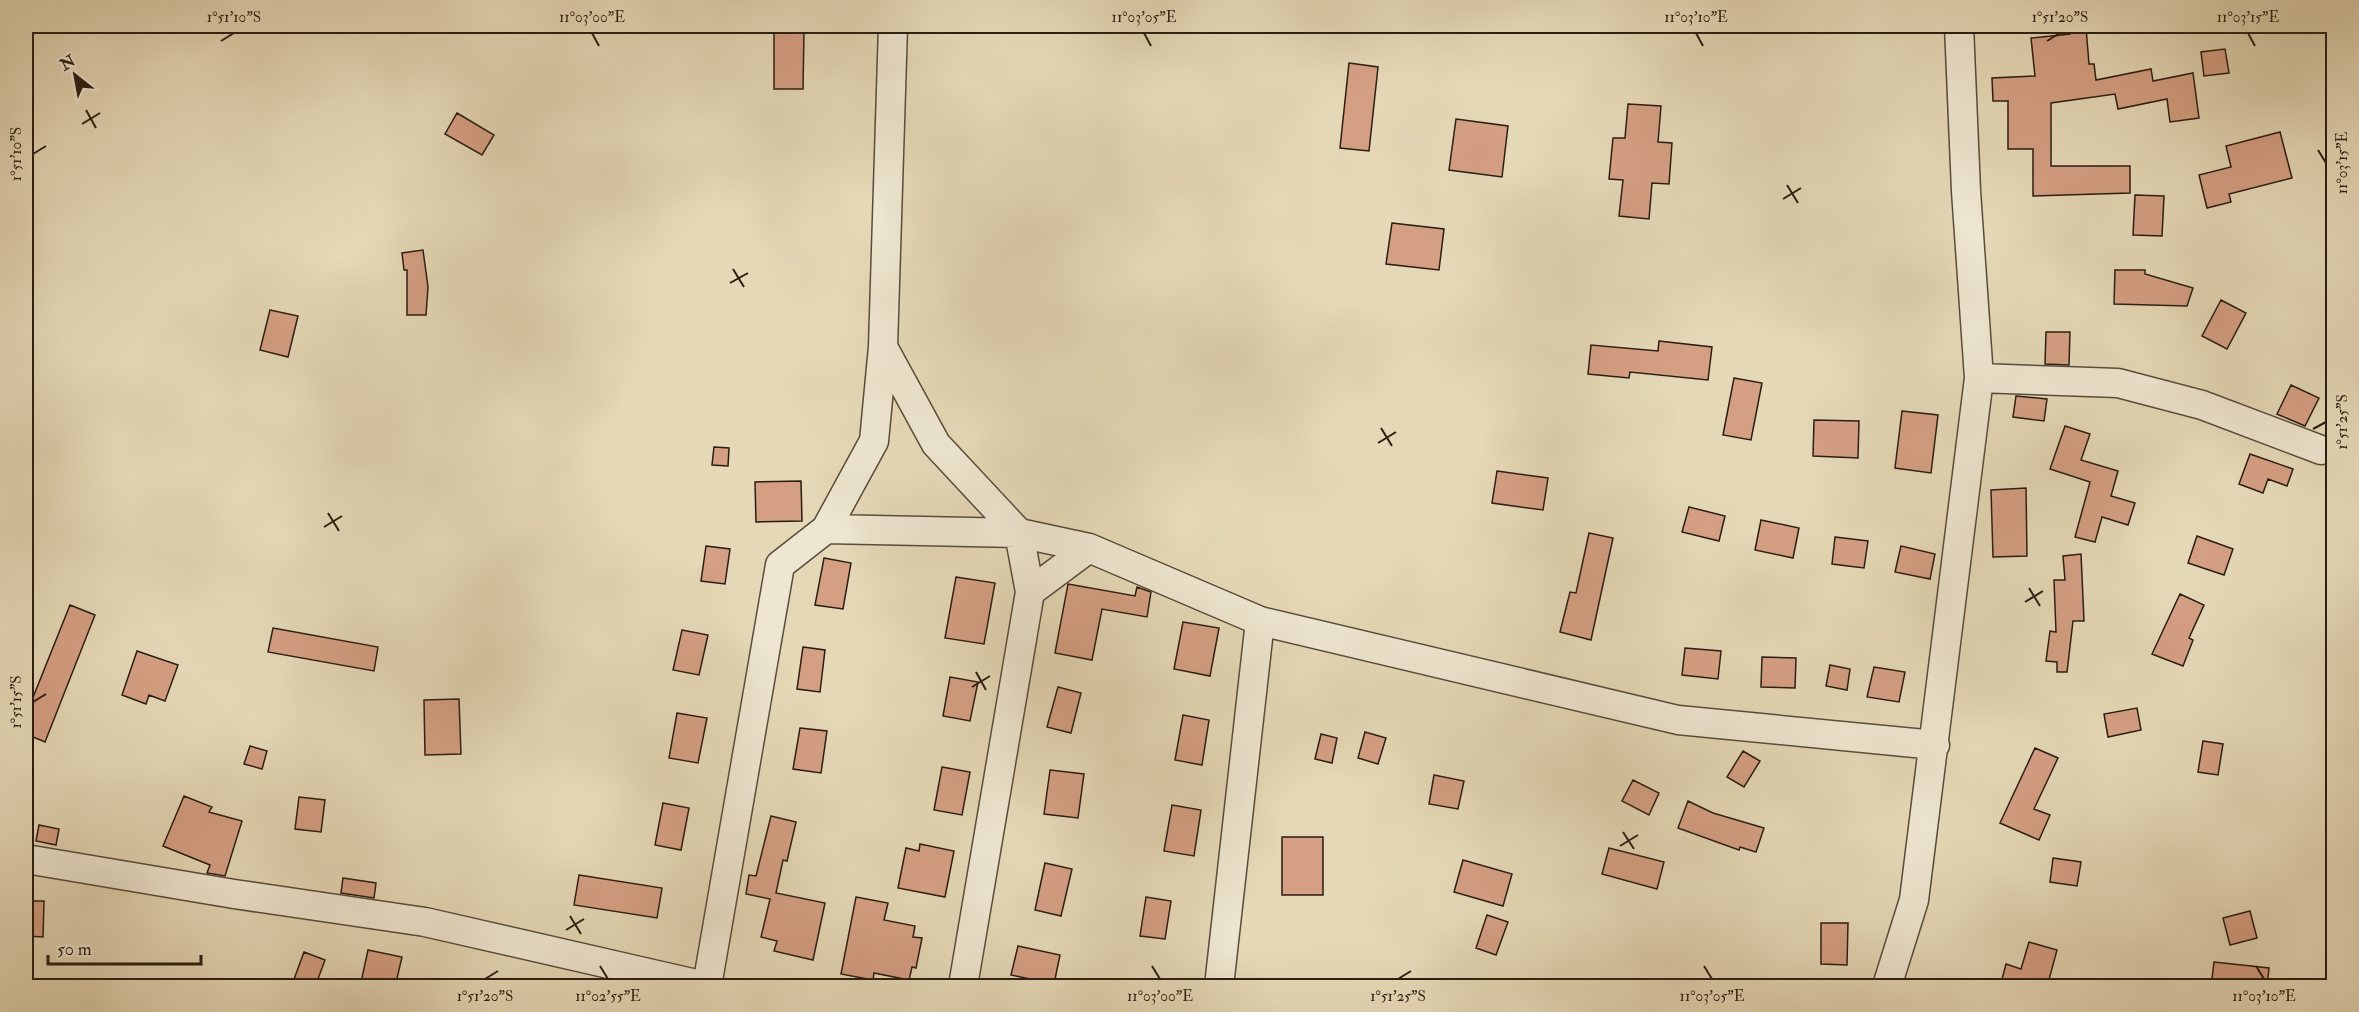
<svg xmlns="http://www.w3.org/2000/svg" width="2359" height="1012" font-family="'IM FELL Double Pica',serif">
<rect width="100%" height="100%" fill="#e5d8b6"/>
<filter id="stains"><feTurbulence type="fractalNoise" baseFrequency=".00333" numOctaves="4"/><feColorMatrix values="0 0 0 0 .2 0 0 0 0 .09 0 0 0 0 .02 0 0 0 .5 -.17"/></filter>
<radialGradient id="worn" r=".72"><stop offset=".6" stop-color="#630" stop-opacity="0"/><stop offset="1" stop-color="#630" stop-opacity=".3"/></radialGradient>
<path fill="#d59f83" stroke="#2a1d12" stroke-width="1.5" d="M 774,26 L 801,26 L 800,32 L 804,32 L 803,89 L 774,89 Z
M 2086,27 L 2089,64 L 2094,64 L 2096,80 L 2151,69 L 2153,81 L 2193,73 L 2199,118 L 2170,122 L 2167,99 L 2118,109 L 2115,94 L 2051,103 L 2051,166 L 2130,166 L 2130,193 L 2033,196 L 2033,149 L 2008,149 L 2008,101 L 1993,101 L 1992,78 L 2035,76 L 2031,38 L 2070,34 L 2070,28 Z
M 2225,49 L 2229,73 L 2204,76 L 2201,52 Z
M 1349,63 L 1378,67 L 1369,151 L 1340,148 Z
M 1628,104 L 1661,106 L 1658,142 L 1672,143 L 1669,184 L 1652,183 L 1649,219 L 1619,216 L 1623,180 L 1609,179 L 1613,138 L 1625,138 Z
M 457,113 L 494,135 L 482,155 L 445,134 Z
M 1456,119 L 1508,126 L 1502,177 L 1449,170 Z
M 2280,132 L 2292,178 L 2229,194 L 2231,202 L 2207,208 L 2199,175 L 2231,167 L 2226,146 Z
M 2135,195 L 2164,196 L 2162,236 L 2133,235 Z
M 1392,223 L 1444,229 L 1439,270 L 1386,264 Z
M 423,250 L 428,287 L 426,315 L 407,315 L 407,270 L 404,270 L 402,253 Z
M 2115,270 L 2145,270 L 2145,274 L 2193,288 L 2187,306 L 2114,304 Z
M 2221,300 L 2246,313 L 2227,349 L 2202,336 Z
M 270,310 L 298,316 L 288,357 L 260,350 Z
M 2046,332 L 2070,332 L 2069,365 L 2045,364 Z
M 1659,341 L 1712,347 L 1708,380 L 1630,372 L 1629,378 L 1588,374 L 1591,345 L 1658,351 Z
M 1734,378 L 1762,383 L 1751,440 L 1723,435 Z
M 2291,385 L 2319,398 L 2305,426 L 2277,414 Z
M 2016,396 L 2047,399 L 2044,421 L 2013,417 Z
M 1902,411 L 1938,415 L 1931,473 L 1895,468 Z
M 1814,420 L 1859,421 L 1858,458 L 1813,456 Z
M 2065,426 L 2090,434 L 2081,460 L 2118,471 L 2111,496 L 2135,503 L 2128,525 L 2102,517 L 2095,542 L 2075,537 L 2090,482 L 2050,469 Z
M 714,447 L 729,448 L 728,466 L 712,465 Z
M 2250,454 L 2293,469 L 2287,486 L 2268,479 L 2263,493 L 2239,484 Z
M 1497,471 L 1548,478 L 1543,510 L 1492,503 Z
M 801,481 L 802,521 L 756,522 L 755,482 Z
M 2026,488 L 2027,556 L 1993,557 L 1991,490 Z
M 1689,507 L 1725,516 L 1719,541 L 1682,532 Z
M 1761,520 L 1799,528 L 1793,558 L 1755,550 Z
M 1589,533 L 1613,538 L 1591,640 L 1560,632 L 1570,592 L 1576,593 Z
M 2197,536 L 2233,549 L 2224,575 L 2188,563 Z
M 1835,537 L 1868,541 L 1864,568 L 1832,564 Z
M 706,546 L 730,549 L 725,584 L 701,581 Z
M 1901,546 L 1935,554 L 1930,579 L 1895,572 Z
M 2081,554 L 2084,621 L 2073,621 L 2067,672 L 2057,672 L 2057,662 L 2046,661 L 2050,631 L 2056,632 L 2054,580 L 2065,580 L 2063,556 Z
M 824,558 L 851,563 L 843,609 L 815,605 Z
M 956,577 L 995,583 L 984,644 L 945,638 Z
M 1068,584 L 1135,596 L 1137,587 L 1151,592 L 1147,617 L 1102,609 L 1092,660 L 1055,653 Z
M 2180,594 L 2204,605 L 2189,638 L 2193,640 L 2183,666 L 2152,654 Z
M 70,605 L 95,615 L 45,742 L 26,734 L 26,715 Z
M 1183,622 L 1219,628 L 1210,676 L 1174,669 Z
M 273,628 L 378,647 L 374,671 L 268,652 Z
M 682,630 L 708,635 L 699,675 L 673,670 Z
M 803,647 L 825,650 L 820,692 L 797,689 Z
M 1685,648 L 1721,651 L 1718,679 L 1682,675 Z
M 137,651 L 178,665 L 165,701 L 149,695 L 146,704 L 122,695 Z
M 1762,657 L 1796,658 L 1795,688 L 1761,687 Z
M 1830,665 L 1850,669 L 1847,690 L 1826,686 Z
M 1874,667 L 1905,672 L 1899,702 L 1867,697 Z
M 950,677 L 978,682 L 970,721 L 943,716 Z
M 1058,687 L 1081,693 L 1071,733 L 1047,727 Z
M 459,699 L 461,754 L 425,755 L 424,700 Z
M 2137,708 L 2141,730 L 2108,737 L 2104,714 Z
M 677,713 L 707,718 L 698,763 L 669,758 Z
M 1183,715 L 1209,720 L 1202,765 L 1175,760 Z
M 800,728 L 827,731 L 821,773 L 793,769 Z
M 1365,732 L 1386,738 L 1378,764 L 1358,758 Z
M 1321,734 L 1337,738 L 1332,763 L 1315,759 Z
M 2203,741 L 2223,744 L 2218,775 L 2198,772 Z
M 250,746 L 267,751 L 262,769 L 244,764 Z
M 2035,748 L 2058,758 L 2034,809 L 2050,815 L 2039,840 L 2000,823 Z
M 1743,751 L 1760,761 L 1744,787 L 1727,777 Z
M 942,767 L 970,772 L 962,815 L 934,810 Z
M 1050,770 L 1084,774 L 1078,818 L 1044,814 Z
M 1434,775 L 1464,781 L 1458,809 L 1429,804 Z
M 1633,780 L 1659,793 L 1649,815 L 1622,801 Z
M 184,796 L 212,807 L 209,812 L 242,821 L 225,876 L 207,873 L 210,865 L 163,846 Z
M 299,797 L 325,800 L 321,832 L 295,829 Z
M 1688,801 L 1713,813 L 1764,828 L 1756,852 L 1740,847 L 1739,850 L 1678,828 Z
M 663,803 L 689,808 L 681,850 L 655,845 Z
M 1172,805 L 1201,810 L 1194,856 L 1164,851 Z
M 771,816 L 796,822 L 787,861 L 783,860 L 776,893 L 825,903 L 813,960 L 774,951 L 777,941 L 761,937 L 770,899 L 746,894 L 749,875 L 756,876 Z
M 39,825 L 59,829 L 56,845 L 36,841 Z
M 1282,837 L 1323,837 L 1323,895 L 1282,895 Z
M 920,844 L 954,851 L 945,897 L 898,888 L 906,848 L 919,851 Z
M 1609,848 L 1664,862 L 1657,889 L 1602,874 Z
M 2053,858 L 2081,862 L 2077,886 L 2050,882 Z
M 1463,860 L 1512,874 L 1503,906 L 1454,892 Z
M 1045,863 L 1072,869 L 1061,916 L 1035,910 Z
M 579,875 L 662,888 L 657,918 L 574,905 Z
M 343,878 L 376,883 L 374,898 L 341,893 Z
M 856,897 L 888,903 L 884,920 L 915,926 L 913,937 L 922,938 L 916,968 L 912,967 L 909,980 L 874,973 L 873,980 L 841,974 Z
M 1146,897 L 1171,901 L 1165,939 L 1140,936 Z
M 26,901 L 44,901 L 43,937 L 26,936 Z
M 2250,911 L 2257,938 L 2230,945 L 2223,918 Z
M 1487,915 L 1508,922 L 1496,955 L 1476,948 Z
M 1821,923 L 1848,923 L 1847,965 L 1821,964 Z
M 2029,942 L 2057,950 L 2047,987 L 2000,987 L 2006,964 L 2021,969 Z
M 1018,946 L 1060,955 L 1054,984 L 1011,975 Z
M 368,950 L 402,957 L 395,987 L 360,987 Z
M 304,952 L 325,960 L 315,987 L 293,982 Z
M 2214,962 L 2269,968 L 2267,987 L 2211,987 Z"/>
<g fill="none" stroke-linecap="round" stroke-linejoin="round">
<g stroke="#594c3b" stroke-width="31">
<path id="minor" d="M 893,26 L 883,347 L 936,444 L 1019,533 L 1089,548 L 1260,621 L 1678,720 L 1935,745
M 1979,378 L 2118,383 L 2202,405 L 2321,450
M 826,529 L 1019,533 L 1030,592 L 963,986
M 1030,592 L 1089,548
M 26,859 L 234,894 L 425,922 L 705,986
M 707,986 L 780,565 L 826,529 L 874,441 L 883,347
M 1219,986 L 1260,621
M 1887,986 L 1914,900 L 1979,378 L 1966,191 L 1959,26"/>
</g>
<use href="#minor" stroke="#eee6d0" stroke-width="28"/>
</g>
<path fill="none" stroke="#2a1d12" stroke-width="2" d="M 592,33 L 599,46M 1144,33 L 1151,46M 1696,33 L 1703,46M 2248,33 L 2255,46M 221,41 L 234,33M 2047,41 L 2060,33M 86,110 L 96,128M 82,124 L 100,113M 2318,150 L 2326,163M 33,154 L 46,146M 1787,185 L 1798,203M 1783,199 L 1801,188M 733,269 L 744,287M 730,283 L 748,273M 1381,428 L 1392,446M 2313,429 L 2326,422M 1378,443 L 1396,432M 328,513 L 339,531M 324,527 L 342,516M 2029,588 L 2040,606M 2025,602 L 2043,591M 976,672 L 986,690M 972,687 L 990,676M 33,702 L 46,694M 1623,832 L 1634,849M 1620,846 L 1638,835M 570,916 L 581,934M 566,930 L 584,919M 600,966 L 608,979M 1152,966 L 1160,979M 1704,966 L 1712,979M 2256,966 L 2264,979M 485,979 L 498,971M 1398,979 L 1411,971"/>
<rect width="2359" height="1012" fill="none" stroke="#e5d8b6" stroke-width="66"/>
<g transform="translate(75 75) rotate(329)" stroke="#eee6d0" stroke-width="4.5" paint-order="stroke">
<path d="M0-4.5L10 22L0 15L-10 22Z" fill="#2a1d12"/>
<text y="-9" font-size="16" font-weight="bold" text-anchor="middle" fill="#2a1d12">N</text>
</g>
<path d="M48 955v9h153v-9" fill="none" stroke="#2a1d12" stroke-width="3"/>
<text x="57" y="955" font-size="18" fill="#2a1d12" stroke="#eee6d0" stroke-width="4.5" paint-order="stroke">50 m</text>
<rect x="33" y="33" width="2293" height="946" fill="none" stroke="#2a1d12" stroke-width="2"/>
<g font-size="15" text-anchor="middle" fill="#2a1d12">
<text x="234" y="22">1°51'10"S</text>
<text x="592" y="22">11°03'00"E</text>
<text x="1144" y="22">11°03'05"E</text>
<text x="1696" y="22">11°03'10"E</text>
<text x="2060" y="22">1°51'20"S</text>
<text x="2248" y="22">11°03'15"E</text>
<text transform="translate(16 154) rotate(-90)" y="5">1°51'10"S</text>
<text transform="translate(2342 163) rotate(-90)" y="5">11°03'15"E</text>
<text transform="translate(2342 422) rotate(-90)" y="5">1°51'25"S</text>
<text transform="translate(16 702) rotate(-90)" y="5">1°51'15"S</text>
<text x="485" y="1001">1°51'20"S</text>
<text x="608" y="1001">11°02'55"E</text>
<text x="1160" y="1001">11°03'00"E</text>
<text x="1398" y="1001">1°51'25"S</text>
<text x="1712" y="1001">11°03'05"E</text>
<text x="2264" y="1001">11°03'10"E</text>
</g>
<rect width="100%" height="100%" filter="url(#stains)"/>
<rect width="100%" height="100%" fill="url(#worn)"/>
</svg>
